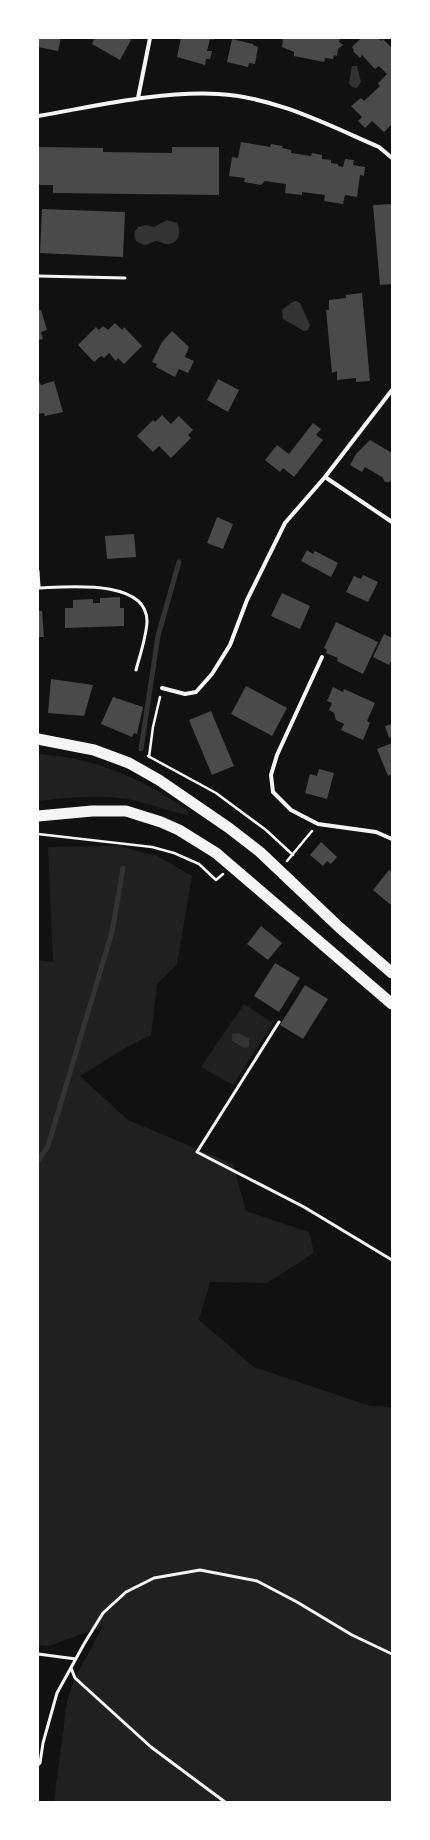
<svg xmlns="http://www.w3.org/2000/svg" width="430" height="1840" font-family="'PT Sans',sans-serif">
<rect width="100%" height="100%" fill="#111"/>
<path fill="#202020" d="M 38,754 C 92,757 146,779 189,812 L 188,815 C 170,812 154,805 137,801 C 104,793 71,797 38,801 Z
M 118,846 L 157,856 L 192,876 L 177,964 L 157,984 L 151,1035 L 120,1051 L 80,1076 L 128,1120 L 233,1164 L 246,1211 L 309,1232 L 314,1253 L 267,1283 L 210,1282 L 199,1320 L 254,1367 L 370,1406 L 392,1407 L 392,1802 L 54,1802 L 67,1701 L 75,1678 L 103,1626 L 49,1646 L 38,1645 L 38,960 L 53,962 L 48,847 Z
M 244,1004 L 273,1023 L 233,1085 L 201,1067 Z"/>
<path fill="#333" d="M 352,66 L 357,66 L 361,82 L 357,88 L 352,87 L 349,83 Z
M 167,220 L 177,223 C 182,232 179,245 166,244 C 163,243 160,242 157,241 C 152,241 149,245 144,245 L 136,241 L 134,233 L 138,227 L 147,225 L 154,227 Z
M 292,302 L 296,301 L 300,303 L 310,325 L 308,330 L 304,331 L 283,319 L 282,310 Z
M 239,1033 L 249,1039 L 249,1047 L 244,1048 L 232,1041 L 232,1034 Z"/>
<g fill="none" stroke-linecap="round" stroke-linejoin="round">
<path stroke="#333" stroke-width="5" d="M 141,749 L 158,636 L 179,562
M 38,1161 L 48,1146 L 112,932 L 123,868"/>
</g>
<path fill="#4a4a4a" d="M 38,38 L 61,38 L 58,51 L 38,47 Z
M 95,38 L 128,38 L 131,40 L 120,60 L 92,44 Z
M 181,38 L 214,38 L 214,40 L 210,39 L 207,51 L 212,51 L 210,59 L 206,59 L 205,65 L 177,57 Z
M 283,38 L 340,38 L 339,42 L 343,45 L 338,49 L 337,56 L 334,55 L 333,59 L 325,58 L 324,62 L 294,56 L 294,52 L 282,47 Z
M 361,38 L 378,38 L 381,41 L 383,39 L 392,48 L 392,124 L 384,132 L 372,121 L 365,128 L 358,121 L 362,117 L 351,106 L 361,98 L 364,101 L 380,86 L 378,83 L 387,74 L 379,66 L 375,69 L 362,55 L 360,58 L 353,51 L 354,50 L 352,47 Z
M 232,39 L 253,44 L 253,45 L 258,47 L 255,64 L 249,63 L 248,67 L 227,62 Z
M 241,142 L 270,147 L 271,144 L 283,146 L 282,148 L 291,150 L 291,153 L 311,156 L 312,153 L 322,155 L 322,159 L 331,160 L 331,163 L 338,164 L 338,166 L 343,167 L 345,159 L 354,160 L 353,165 L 365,167 L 364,176 L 360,175 L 357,197 L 345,195 L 343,204 L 324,201 L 325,195 L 302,192 L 302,195 L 285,193 L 286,184 L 265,181 L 261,185 L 244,182 L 245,178 L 229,176 L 232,157 L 238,158 Z
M 38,147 L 103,148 L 103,152 L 172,153 L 172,147 L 219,147 L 219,195 L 53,193 L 53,185 L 38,185 Z
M 392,204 L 392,284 L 380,285 L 373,205 Z
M 42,209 L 125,212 L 123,257 L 40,253 Z
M 362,293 L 370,381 L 356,382 L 356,378 L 337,380 L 337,371 L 332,373 L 326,310 L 329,310 L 329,300 L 346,298 L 346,295 Z
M 38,310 L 41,310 L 47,330 L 41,332 L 43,339 L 38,340 Z
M 115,323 L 122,330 L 124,327 L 142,346 L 124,364 L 118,358 L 116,361 L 109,353 L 104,358 L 101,356 L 94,362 L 78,345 L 96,327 L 99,330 L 103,326 L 108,330 Z
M 172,331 L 189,347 L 185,357 L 194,361 L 188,373 L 179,369 L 175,377 L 156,367 L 157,364 L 152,362 L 162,342 Z
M 218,379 L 239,390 L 228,412 L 207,400 Z
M 38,381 L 39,381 L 41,385 L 54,381 L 63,412 L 45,416 L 44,413 L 38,414 Z
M 162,415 L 171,424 L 179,416 L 193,430 L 188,435 L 191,438 L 171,458 L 159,446 L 153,452 L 137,436 L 153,420 L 155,422 Z
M 313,423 L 321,429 L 316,435 L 323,440 L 294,477 L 283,468 L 280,472 L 265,460 L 277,445 L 289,454 Z
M 370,440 L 392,453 L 392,480 L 389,482 L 385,482 L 382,477 L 365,467 L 362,472 L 350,465 L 356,454 Z
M 217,517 L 233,524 L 223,549 L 207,543 Z
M 134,534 L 136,557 L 107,559 L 105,536 Z
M 307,550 L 313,554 L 315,551 L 338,563 L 331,577 L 301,561 Z
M 363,575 L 378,582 L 368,602 L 346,592 L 354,576 L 361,579 Z
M 282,593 L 310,606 L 300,629 L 271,616 Z
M 120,597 L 120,608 L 124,608 L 124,626 L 65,628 L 65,608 L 73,608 L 73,600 L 93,599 L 93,603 L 100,603 L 100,598 Z
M 38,611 L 42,611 L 44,637 L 38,637 Z
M 336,622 L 378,642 L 363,674 L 337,661 L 338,658 L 326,653 L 327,650 L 324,648 Z
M 384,634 L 392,638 L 392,659 L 389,665 L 373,657 Z
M 51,679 L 93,685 L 84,716 L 48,713 Z
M 246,686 L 287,708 L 272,736 L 231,714 Z
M 333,687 L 343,692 L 344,689 L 375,703 L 367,721 L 370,723 L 363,740 L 341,730 L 344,724 L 336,720 L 334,713 L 329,710 L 332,703 L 327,701 Z
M 113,697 L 143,707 L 137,734 L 134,733 L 132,737 L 101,724 Z
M 211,711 L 234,766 L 212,775 L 189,720 Z
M 392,724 L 392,736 L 389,738 L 385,726 Z
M 392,743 L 392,774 L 388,776 L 377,749 Z
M 319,769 L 334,773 L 327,799 L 305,793 L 310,774 L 317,776 Z
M 321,842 L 337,857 L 331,864 L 327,861 L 323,866 L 310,855 Z
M 389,870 L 392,872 L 392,906 L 373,890 Z
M 261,926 L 282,943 L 268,960 L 247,944 Z
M 275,963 L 300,978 L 279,1012 L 254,996 Z
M 305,985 L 328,999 L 303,1039 L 280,1025 Z"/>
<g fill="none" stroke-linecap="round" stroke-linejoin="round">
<path stroke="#f5f5f5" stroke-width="2.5" d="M 148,756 L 216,793 L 266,830 L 293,855
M 149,757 L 153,727 L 160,697
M 38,834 L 152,847 L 174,853 L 199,864 L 216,880 L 223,874
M 287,861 L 312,831"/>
<path stroke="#f5f5f5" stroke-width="3" d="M 38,276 L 125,278
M 38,571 L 39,587
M 38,588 C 66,587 148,578 147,622 C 146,638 140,655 136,670
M 279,1022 L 197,1152 L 304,1207 L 392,1260
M 38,1654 L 76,1659
M 71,1668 L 75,1678 L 151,1747 L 225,1802
M 38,1765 L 40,1763 L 43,1743 L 57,1693 L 84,1644 L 103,1613 L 126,1592 L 154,1578 L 200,1570 L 257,1581 L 297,1602 L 352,1635 L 392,1654"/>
<path stroke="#f5f5f5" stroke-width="4" d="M 138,98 L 150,38
M 38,116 C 97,106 158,91 218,94 C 275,97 328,125 379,147 L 392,158
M 325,477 L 392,522
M 322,657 L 277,755 L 271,775 L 273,792 L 291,810 L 318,824 L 376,832 L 392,839
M 162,688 L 185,694 L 196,692 L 212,674 L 230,645 L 247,600 L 285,523 L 325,477 L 392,390"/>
<path stroke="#f5f5f5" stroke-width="11" d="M 38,739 L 94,750 L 129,763 L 159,780 L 229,828 L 260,852 L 340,928 L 392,973
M 38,816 L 92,811 L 126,811 L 161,822 L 179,830 L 216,853 L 392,1004"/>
</g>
<rect width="430" height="1840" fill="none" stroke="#ffffff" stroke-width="78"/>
</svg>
